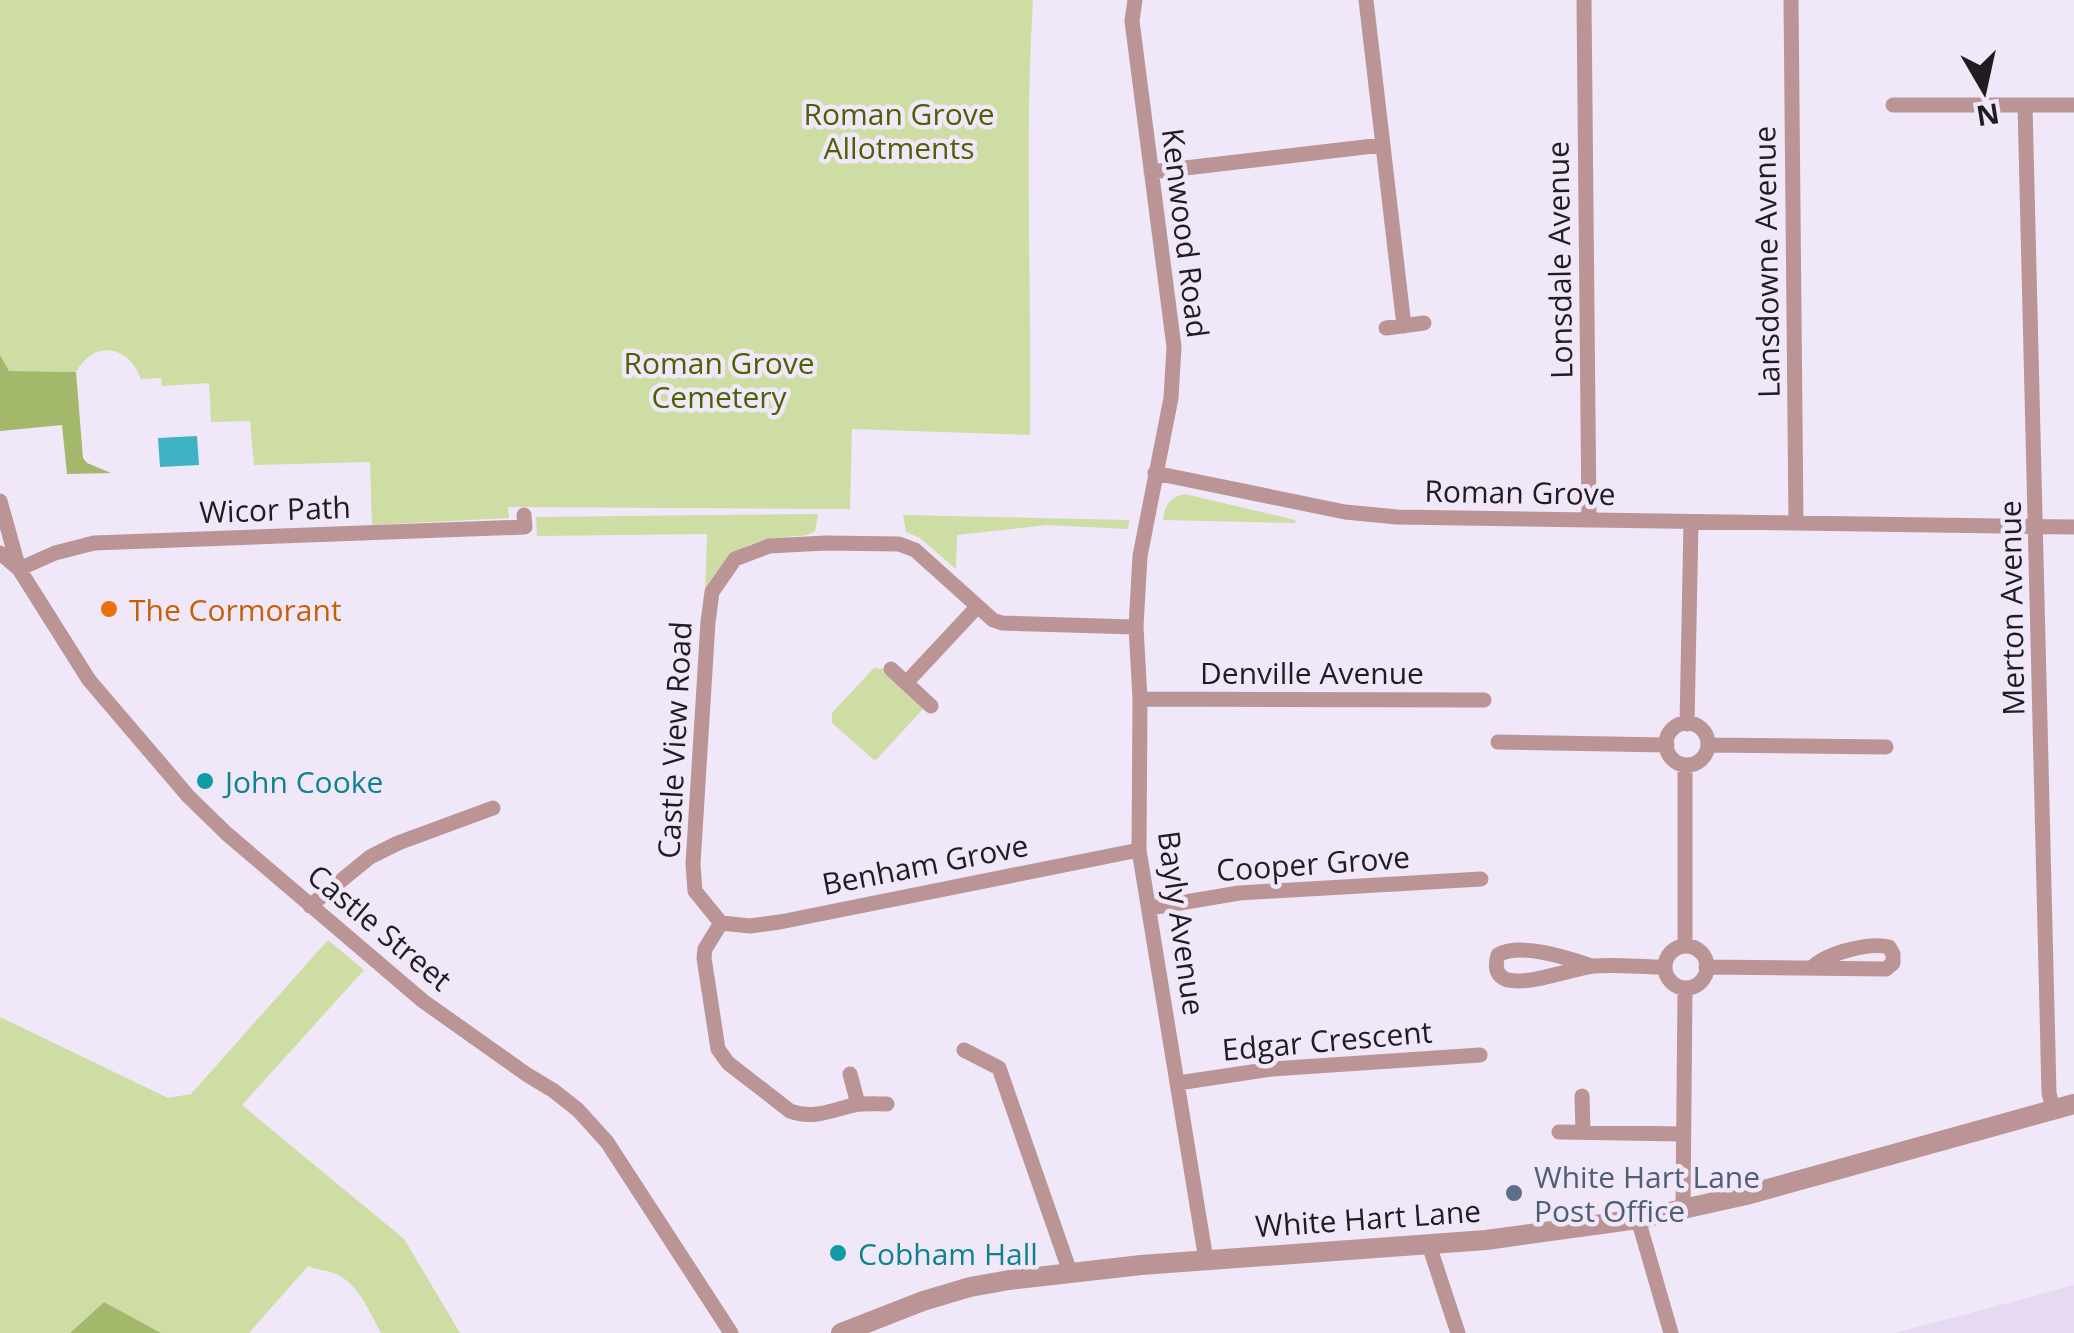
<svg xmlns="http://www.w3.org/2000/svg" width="2074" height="1333" font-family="'Open Sans',sans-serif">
<rect width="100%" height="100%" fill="#f0e7f8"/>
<path fill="#e6daf2" d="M 2074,1285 L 2074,1333 L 1894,1333 L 1978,1311 Z"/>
<path fill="#cddda4" d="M 0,0 L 1033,0 C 1024,145 1032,290 1030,435 L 852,429 L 850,509 L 508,507 L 509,518 L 372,525 L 370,462 L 254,465 L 250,421 L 211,422 L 209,383 L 162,386 L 161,378 L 141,379 C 129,345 94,339 76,372 L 9,371 L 0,355 Z
M 1185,494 L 1295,520 L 1296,523 L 1163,520 C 1165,505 1170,497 1185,494 Z
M 818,514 L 815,531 C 805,538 797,535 785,537 C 742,541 723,556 705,594 L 707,534 L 537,536 L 536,517 Z
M 903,515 L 1129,520 L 1128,529 L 1047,525 L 957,535 L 956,569 L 920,538 L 906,532 Z
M 874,668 L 885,669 L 920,704 L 923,709 L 877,759 L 874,760 L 832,723 L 832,713 Z
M 328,940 L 364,970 L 242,1105 L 404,1239 L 460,1333 L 381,1333 C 369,1311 358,1281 331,1272 C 324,1270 315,1269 308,1266 L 249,1333 L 161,1333 L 104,1302 L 70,1333 L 0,1333 L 0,1017 L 168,1098 L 191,1094 Z"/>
<path fill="#a4b86b" d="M 0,355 L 9,371 L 76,372 L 83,458 L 87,463 L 111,473 L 67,474 L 62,425 L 0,431 Z
M 104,1302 L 161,1333 L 70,1333 Z"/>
<path fill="#3eb3c4" d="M 197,436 L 199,465 L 160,467 L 158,438 Z"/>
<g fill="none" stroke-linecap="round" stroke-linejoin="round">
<path stroke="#bb9496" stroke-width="15" d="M 1135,0 L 1132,21 L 1174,347 L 1171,398 L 1140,556 L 1136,627 L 1140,699 L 1139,850 L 1206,1260
M 1366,0 L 1404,326
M 1584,0 L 1589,520
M 1791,0 L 1796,523
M 1893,105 L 2074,105
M 2025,105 L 2049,1093 L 2053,1109
M 1151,172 L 1382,145
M 1386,328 L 1424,323
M 1155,473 L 1345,512 L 1397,517 L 2074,527
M 0,501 L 19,569 L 55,553 L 94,543 L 525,527 L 524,515
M 0,553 L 19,569 L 89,680 L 188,796 L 227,834 L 423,1001 L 526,1074 L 554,1091 L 578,1110 L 607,1142 L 731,1333
M 891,669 L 931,706
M 906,683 L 977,607
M 1140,699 L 1484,700
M1666 744a21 21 0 1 1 42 0a21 21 0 1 1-42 0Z
M 1687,724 L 1691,522
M 1498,742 L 1667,745
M 1708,745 L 1886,747
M 310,906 L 370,857 L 398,843 L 493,808
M 1150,908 L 1239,893 L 1481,879
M 721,923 L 695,891 L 693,864 L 708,622 L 712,592 L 735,559 L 769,546 L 826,543 L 899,544 L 915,550 L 993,620 L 1002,623 L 1136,627
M 721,923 L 750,926 L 780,922 L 1139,850
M 721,923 L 705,949 L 704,958 L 718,1049 L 728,1063 L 790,1111 C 813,1120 832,1110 854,1105 C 865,1103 876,1104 887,1104
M 1685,946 L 1685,765
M1665 967a21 21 0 1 1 42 0a21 21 0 1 1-42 0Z
M 1592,966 C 1568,958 1520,942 1498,955 C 1495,966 1495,976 1508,980 C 1529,985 1571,969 1593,966 C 1616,964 1641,967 1665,967
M 1706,967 L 1886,969 L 1893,963 L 1893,954 L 1889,947 C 1870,942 1827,953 1813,967
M 964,1050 L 999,1068 L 1070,1272
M 850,1074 L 858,1104
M 1178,1083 L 1272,1069 L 1480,1055
M 1582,1096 L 1583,1132
M 1559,1132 L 1683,1134
M 1683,1209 L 1685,988
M 1638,1219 L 1671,1333
M 1429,1245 L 1458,1333"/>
<path stroke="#bb9496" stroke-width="20" d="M 841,1333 L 923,1301 L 970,1287 L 1009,1280 L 1141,1265 L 1486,1240 L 1638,1219 L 1746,1195 L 2074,1104"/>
</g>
<circle fill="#e8710a" stroke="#f0e7f8" stroke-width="4" cx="109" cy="609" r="10"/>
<g fill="#0f9aa8" stroke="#f0e7f8" stroke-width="4">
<circle cx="205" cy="781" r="10"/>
<circle cx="838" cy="1253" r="10"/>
</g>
<circle fill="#5c6f8a" stroke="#f0e7f8" stroke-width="4" cx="1514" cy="1193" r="10"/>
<g text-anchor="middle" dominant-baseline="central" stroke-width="9" stroke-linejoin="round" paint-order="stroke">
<g font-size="30" fill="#4f6004" stroke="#f0e7f8">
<text x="899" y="113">Roman Grove<tspan x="899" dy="34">Allotments</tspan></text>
<text x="719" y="362">Roman Grove<tspan x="719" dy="34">Cemetery</tspan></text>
</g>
<g font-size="30" fill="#201c22" stroke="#f0e7f8">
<text transform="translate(1186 233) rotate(83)">Kenwood Road</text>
<text transform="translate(1559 260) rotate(-91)">Lonsdale Avenue</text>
<text transform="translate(1766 262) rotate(-91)">Lansdowne Avenue</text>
<text transform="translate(1520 492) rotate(1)">Roman Grove</text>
<text transform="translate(275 509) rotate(-2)">Wicor Path</text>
<text transform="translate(2011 608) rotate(-91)">Merton Avenue</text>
<text x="1312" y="672">Denville Avenue</text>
<text transform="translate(674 740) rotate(-87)">Castle View Road</text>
<text transform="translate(1313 863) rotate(-4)">Cooper Grove</text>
<text transform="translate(925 864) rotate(-11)">Benham Grove</text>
<text transform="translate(1182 923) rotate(82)">Bayly Avenue</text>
<text transform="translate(380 927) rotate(40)">Castle Street</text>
<text transform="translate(1327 1040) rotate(-5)">Edgar Crescent</text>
<text transform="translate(1368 1218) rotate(-4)">White Hart Lane</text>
</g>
<g font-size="30" fill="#c56008" stroke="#f0e7f8" text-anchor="start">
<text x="129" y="609">The Cormorant</text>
</g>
<g font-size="30" fill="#0d838f" stroke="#f0e7f8" text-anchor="start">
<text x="225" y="781">John Cooke</text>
<text x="858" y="1253">Cobham Hall</text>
</g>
<g font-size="30" fill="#4e5e75" stroke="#f0e7f8" text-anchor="start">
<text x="1534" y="1176">White Hart Lane<tspan x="1534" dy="34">Post Office</tspan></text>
</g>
</g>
<g transform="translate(1984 90) rotate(171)" stroke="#f0e7f8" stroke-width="8" paint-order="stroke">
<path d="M0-8L18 38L0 25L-18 38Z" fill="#201c22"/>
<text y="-15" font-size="28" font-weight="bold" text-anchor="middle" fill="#201c22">N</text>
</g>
</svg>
